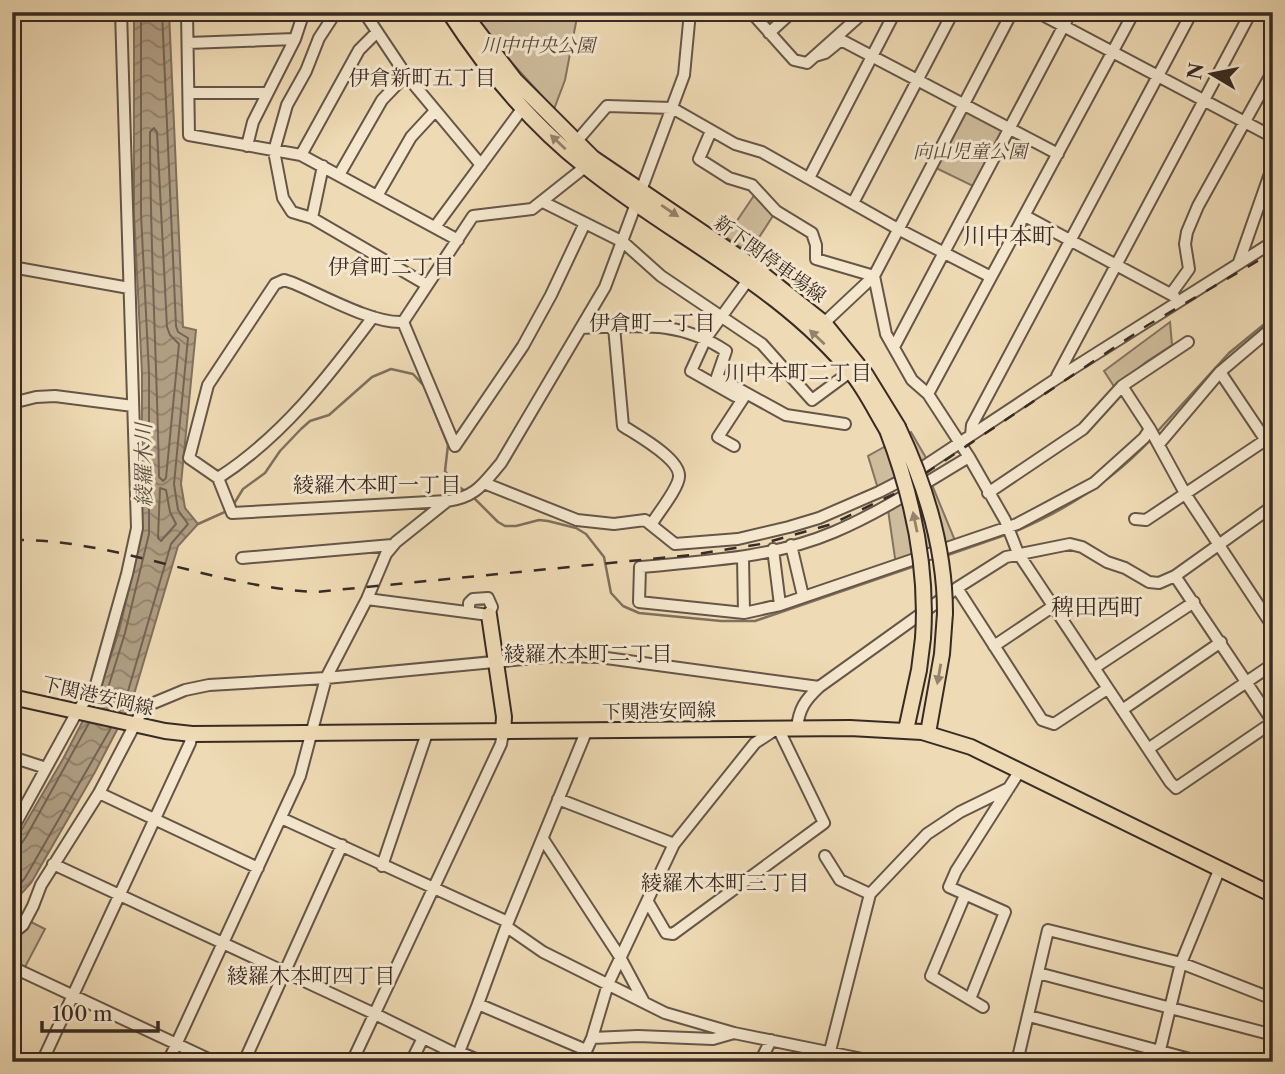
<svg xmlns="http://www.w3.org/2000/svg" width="1285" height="1074" font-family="'Libre Caslon Text','Noto Serif JP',serif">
<defs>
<pattern id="water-waves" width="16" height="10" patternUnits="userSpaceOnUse" patternTransform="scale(1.75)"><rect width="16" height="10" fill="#b09e83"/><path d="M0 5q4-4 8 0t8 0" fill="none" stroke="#90816b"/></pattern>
</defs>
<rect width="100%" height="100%" fill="#eedab4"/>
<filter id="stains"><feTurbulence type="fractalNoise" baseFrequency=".00286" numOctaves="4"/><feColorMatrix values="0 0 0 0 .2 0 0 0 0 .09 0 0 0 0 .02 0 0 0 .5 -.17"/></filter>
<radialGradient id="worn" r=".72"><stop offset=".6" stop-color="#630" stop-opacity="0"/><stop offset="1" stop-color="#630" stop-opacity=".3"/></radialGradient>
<path fill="#cfbc9c" stroke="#847360" stroke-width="2" d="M 473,12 L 578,12 L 565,80 L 554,109 L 503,53 Z
M 966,109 L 1005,129 L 977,188 L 936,168 Z
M 757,191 L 776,211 L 749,253 L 726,237 Z
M 1170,322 L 1172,345 L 1146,362 L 1115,388 L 1104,371 Z
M 911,432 L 929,463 L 879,492 L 868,456 Z
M 930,480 L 956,543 L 896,565 L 888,510 Z
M 29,921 L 45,929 L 25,967 L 12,961 L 12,938 Z"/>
<path fill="url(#water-waves)" stroke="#80705d" stroke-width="2" d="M 134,12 L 169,12 L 183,327 L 196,330 L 181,484 L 185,508 L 198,524 L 178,546 L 132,701 L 95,772 L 31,883 L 12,904 L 12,846 L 63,759 L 101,686 L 119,631 L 142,534 L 142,373 L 134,214 Z"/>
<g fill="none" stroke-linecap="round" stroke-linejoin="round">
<path stroke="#746454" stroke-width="2" d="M 154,128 L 157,132 L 167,327 L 170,335 L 179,344 L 166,478 L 163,481 L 159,477 C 157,362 150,247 150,132 Z
M 160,488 L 166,490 L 170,512 L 176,524 L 161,541 L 158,538 Z
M 98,707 L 108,688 L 125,633 L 149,534 L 149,373 L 141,214 L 141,12
M 119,712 L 126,698 L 171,544 L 188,524 L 178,510 L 174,484 L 188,338 L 178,332 L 176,326 L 162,12
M 12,849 L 19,847 L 26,837 L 89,723
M 12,894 L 25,878 L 111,728"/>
<path stroke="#80705d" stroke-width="2.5" d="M 1156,433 L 1229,353 L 1273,317
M 473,497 L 498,522 L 505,526 L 516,526 L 539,520 L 548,521 L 576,528 L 586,534 L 604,557 L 611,593 L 623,606 L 639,613 L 721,621 L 755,621 L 915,566
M 232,507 L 243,489 L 265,473 L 280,451 L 301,429 L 310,421 L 329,415 L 372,377 L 391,369 L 413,374 L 424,386 L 448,445 L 445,471 L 455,484 L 465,491
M 198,524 L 227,511
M 1014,532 C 1066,510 1114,480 1152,438
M 945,556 L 1008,534"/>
<g stroke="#665648" stroke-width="14">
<path id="minor" d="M 187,12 L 189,135 L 301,155 L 458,240
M 336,12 L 319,38 L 306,71 L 287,105 L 274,151 L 283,198 L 292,212 L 312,218 L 427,285
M 364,12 L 406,75 L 481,165
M 751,12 L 794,60 L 807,63 L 864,12
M 1037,12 L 1273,137
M 769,33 L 792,12
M 188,43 L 295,39
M 815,56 L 825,53 L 841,40 L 1058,154
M 190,93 L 266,93
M 711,131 L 699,159 L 729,178 L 752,185 L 776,211 L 812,233 L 816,245 L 816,259 L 874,276 L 886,334 L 912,380 L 928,394 L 969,457 L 1005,520 L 1018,553 L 1170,782 L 1176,788 L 1273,722
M 576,142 L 607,106 L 672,108 L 735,144 L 762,152 L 898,229 L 991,277
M 247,146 L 253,122 L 295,39 L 304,12
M 301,155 L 359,50 L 377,32
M 339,175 L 382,100 L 406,75
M 809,178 L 895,12
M 377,196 L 411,137 L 435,111
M 543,202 L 623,242 L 661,276 L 762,344 L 812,400 L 854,369
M 853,203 L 953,12
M 1025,216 L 1174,296
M 312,218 L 323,166
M 435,227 L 522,109
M 1239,262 L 1273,165
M 12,267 L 129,288
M 1171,294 L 1189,269 L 1185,244 L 1187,232 L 1198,206 L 1273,71
M 403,322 C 373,324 322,295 293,283 L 284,280 L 275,284 L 208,385 L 189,458 L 218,478 L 232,513 L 447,501 C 476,497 483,484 501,463 L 605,287 L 684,75 L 690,12
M 403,322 L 455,446 L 523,346 L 551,295 L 585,223
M 403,322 L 473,216 L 532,209 L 585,167
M 824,323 L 874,276 L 1012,12
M 614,327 L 623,426 C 637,435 681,459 679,477 C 678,489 658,513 651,525
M 582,328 C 637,326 678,319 726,351 L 717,377 L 786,415 L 845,424
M 894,347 L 1071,12
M 1220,372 L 1273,451
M 1057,376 L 1251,12
M 1122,386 L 1150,429 L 1186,495 L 1273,627
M 928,394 L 1134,12
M 735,396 L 691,371 L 706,338 L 748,280
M 12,403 L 36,397 L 55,396 L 133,406
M 971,435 L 972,425 L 1192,12
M 1159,444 L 1220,372 L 1273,327
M 734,446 L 718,437 L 746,394
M 969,457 C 925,483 881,512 834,532 C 773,558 705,561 640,567 L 639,602 L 744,613 L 780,605 L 1017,524 L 1094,483 L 1144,438 L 1150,429
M 218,478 C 282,437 328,377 373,317
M 484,483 L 577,520 L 614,524 L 645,520 L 675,544 L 738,539 L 789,527 L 819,518 L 879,492 L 908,477 L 1056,379 L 1273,242
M 988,493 L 1083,429 L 1122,386 L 1188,342
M 1135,519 L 1146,520 L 1273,435
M 791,545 L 803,596
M 773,549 L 780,605
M 743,557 L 744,613
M 242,558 L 392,545
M 1175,576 L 1273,722
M 957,588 L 1042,720 L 1054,724 L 1107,689
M 367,599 L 489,615 L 492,607 L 488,598 L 473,599 L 469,603 L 469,612
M 994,646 L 1052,607
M 1094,668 L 1194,602
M 1122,710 L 1221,642
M 797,728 C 799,709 805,700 819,687 L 957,588 L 1006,557 L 1070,544 L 1082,547 L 1107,562 L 1125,568 L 1149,582 L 1159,583 L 1175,576 L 1273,506
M 586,732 L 508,922 L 478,1004 L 586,1050
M 1148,749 L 1273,664
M 12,757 L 46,768
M 99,793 L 258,868
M 558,799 L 674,844
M 281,818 L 508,922
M 12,830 L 78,710 L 95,688 L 127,574 L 137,528 L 121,12
M 543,839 L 620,957 L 644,1002
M 825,856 L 840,880 L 870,894
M 53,864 L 375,1014 L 458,1055
M 382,866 L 427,733
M 965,895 L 931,976 L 983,1007
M 507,927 L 543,952 L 665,1013 L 734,1033 L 877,1062
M 12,934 L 23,925 L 33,906 L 41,885 L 99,793 L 144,707 L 185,690 L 209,685 L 326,678 L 556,656 L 599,657 L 819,687
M 12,967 L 215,1062
M 1038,973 L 1273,1035
M 970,999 L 1005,912 L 949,887 L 956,871 L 1019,772
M 478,1004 L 459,1052 L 483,1062
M 1029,1016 L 1201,1062
M 592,1038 L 638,1036 L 713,1039 L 734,1033
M 830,1051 L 870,894 L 927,834 L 960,812 L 1009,788
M 584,1056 L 597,1062
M 42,1062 L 190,743 L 192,734
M 168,1062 L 300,776 L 326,678 L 367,599 L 386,554 L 396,542 L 446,502
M 244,1062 L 342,845
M 352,1062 L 501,744 L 503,733
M 411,1062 L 423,1038
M 581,1062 L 592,1038 L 608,984 L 674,844 L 755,743 L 778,728 L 824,823 L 673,934 L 666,933 L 648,902
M 760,1062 L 771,1040
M 1017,1062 L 1048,930 L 1181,963 L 1273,999
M 1157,1062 L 1181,963 L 1220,868"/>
</g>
<g stroke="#382a24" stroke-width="18">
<path id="major" d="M 449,12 C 486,69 532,125 586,167 C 674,238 783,286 854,376 C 867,393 876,412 887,430
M 463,12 L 515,80 L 593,158 L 755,268 L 824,323 L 866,375 L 898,427
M 489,615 L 504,717 L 503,733
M 12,697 L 165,731 L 192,734 L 850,728 L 922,732 L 971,747 L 1273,895
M 906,730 L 919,670 L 923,638
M 928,733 L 942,654 L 945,613"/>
</g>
<use href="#minor" stroke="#f4e7ce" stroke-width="10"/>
<use href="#major" stroke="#eedab4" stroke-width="14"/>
<path stroke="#382a24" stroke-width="2.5" stroke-dasharray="12 12" stroke-linecap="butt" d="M 12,540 C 113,538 213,587 316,592 L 691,555 L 761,544 L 832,524 L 896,493 L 1148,325 L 1273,252"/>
<g stroke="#382a24" stroke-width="18" stroke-linecap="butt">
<path id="major-bridge" d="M 898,427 C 926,486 945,548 945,613
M 887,430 C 913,498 928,566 923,638"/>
</g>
<use href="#major-bridge" stroke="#eedab4" stroke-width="14"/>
</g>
<defs><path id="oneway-solid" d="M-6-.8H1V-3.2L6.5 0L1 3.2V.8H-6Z" transform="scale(1.75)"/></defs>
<g fill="#93826c">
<use href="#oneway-solid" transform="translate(558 142) rotate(-137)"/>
<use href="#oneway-solid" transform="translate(670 211) rotate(34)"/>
<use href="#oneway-solid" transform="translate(817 337) rotate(-137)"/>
<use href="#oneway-solid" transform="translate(915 522) rotate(-102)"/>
<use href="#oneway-solid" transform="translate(939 674) rotate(100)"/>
</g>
<g text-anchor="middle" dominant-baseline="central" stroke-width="6" stroke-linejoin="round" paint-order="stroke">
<g font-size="19" font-style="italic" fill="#56473c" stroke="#f4e7ce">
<text x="538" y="45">川中中央公園</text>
<text x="970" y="151">向山児童公園</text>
</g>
<g font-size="19" fill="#382a24" stroke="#f4e7ce">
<text transform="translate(770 259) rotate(36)">新下関停車場線</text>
<text transform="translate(98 696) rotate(13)">下関港安岡線</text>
<text transform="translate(659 711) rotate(-1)">下関港安岡線</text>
</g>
<g font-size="21" fill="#382a24" stroke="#f4e7ce">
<text x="422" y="77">伊倉新町五丁目</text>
<text x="391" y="266">伊倉町二丁目</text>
<text x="652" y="322">伊倉町一丁目</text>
<text x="798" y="372">川中本町二丁目</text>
<text x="377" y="484">綾羅木本町一丁目</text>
<text x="588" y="653">綾羅木本町二丁目</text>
<text x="725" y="882">綾羅木本町三丁目</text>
<text x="311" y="975">綾羅木本町四丁目</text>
</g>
<g font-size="21" font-style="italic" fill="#5c4d40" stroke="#f4e7ce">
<text transform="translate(143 465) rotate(-90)">綾羅木川</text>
</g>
<g font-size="23" fill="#382a24" stroke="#f4e7ce">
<text x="1009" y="236">川中本町</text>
<text x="1097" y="607">稗田西町</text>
</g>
</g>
<rect width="1285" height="1074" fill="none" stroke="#eedab4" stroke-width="42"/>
<rect x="14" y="14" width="1257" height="1046" fill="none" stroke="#382a24" stroke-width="3.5"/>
<rect x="21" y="21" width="1243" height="1032" fill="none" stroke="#382a24" stroke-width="2"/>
<g transform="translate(1212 74) rotate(280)" stroke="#f4e7ce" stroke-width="5" paint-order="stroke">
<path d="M0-5L12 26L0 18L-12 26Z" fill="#382a24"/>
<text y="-10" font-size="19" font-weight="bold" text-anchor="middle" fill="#382a24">N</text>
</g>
<path d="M42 1021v10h116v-10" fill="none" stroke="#382a24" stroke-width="3.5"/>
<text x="52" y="1021" font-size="21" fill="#382a24" stroke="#f4e7ce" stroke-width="5" paint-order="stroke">100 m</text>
<rect width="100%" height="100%" filter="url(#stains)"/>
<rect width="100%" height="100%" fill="url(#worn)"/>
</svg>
